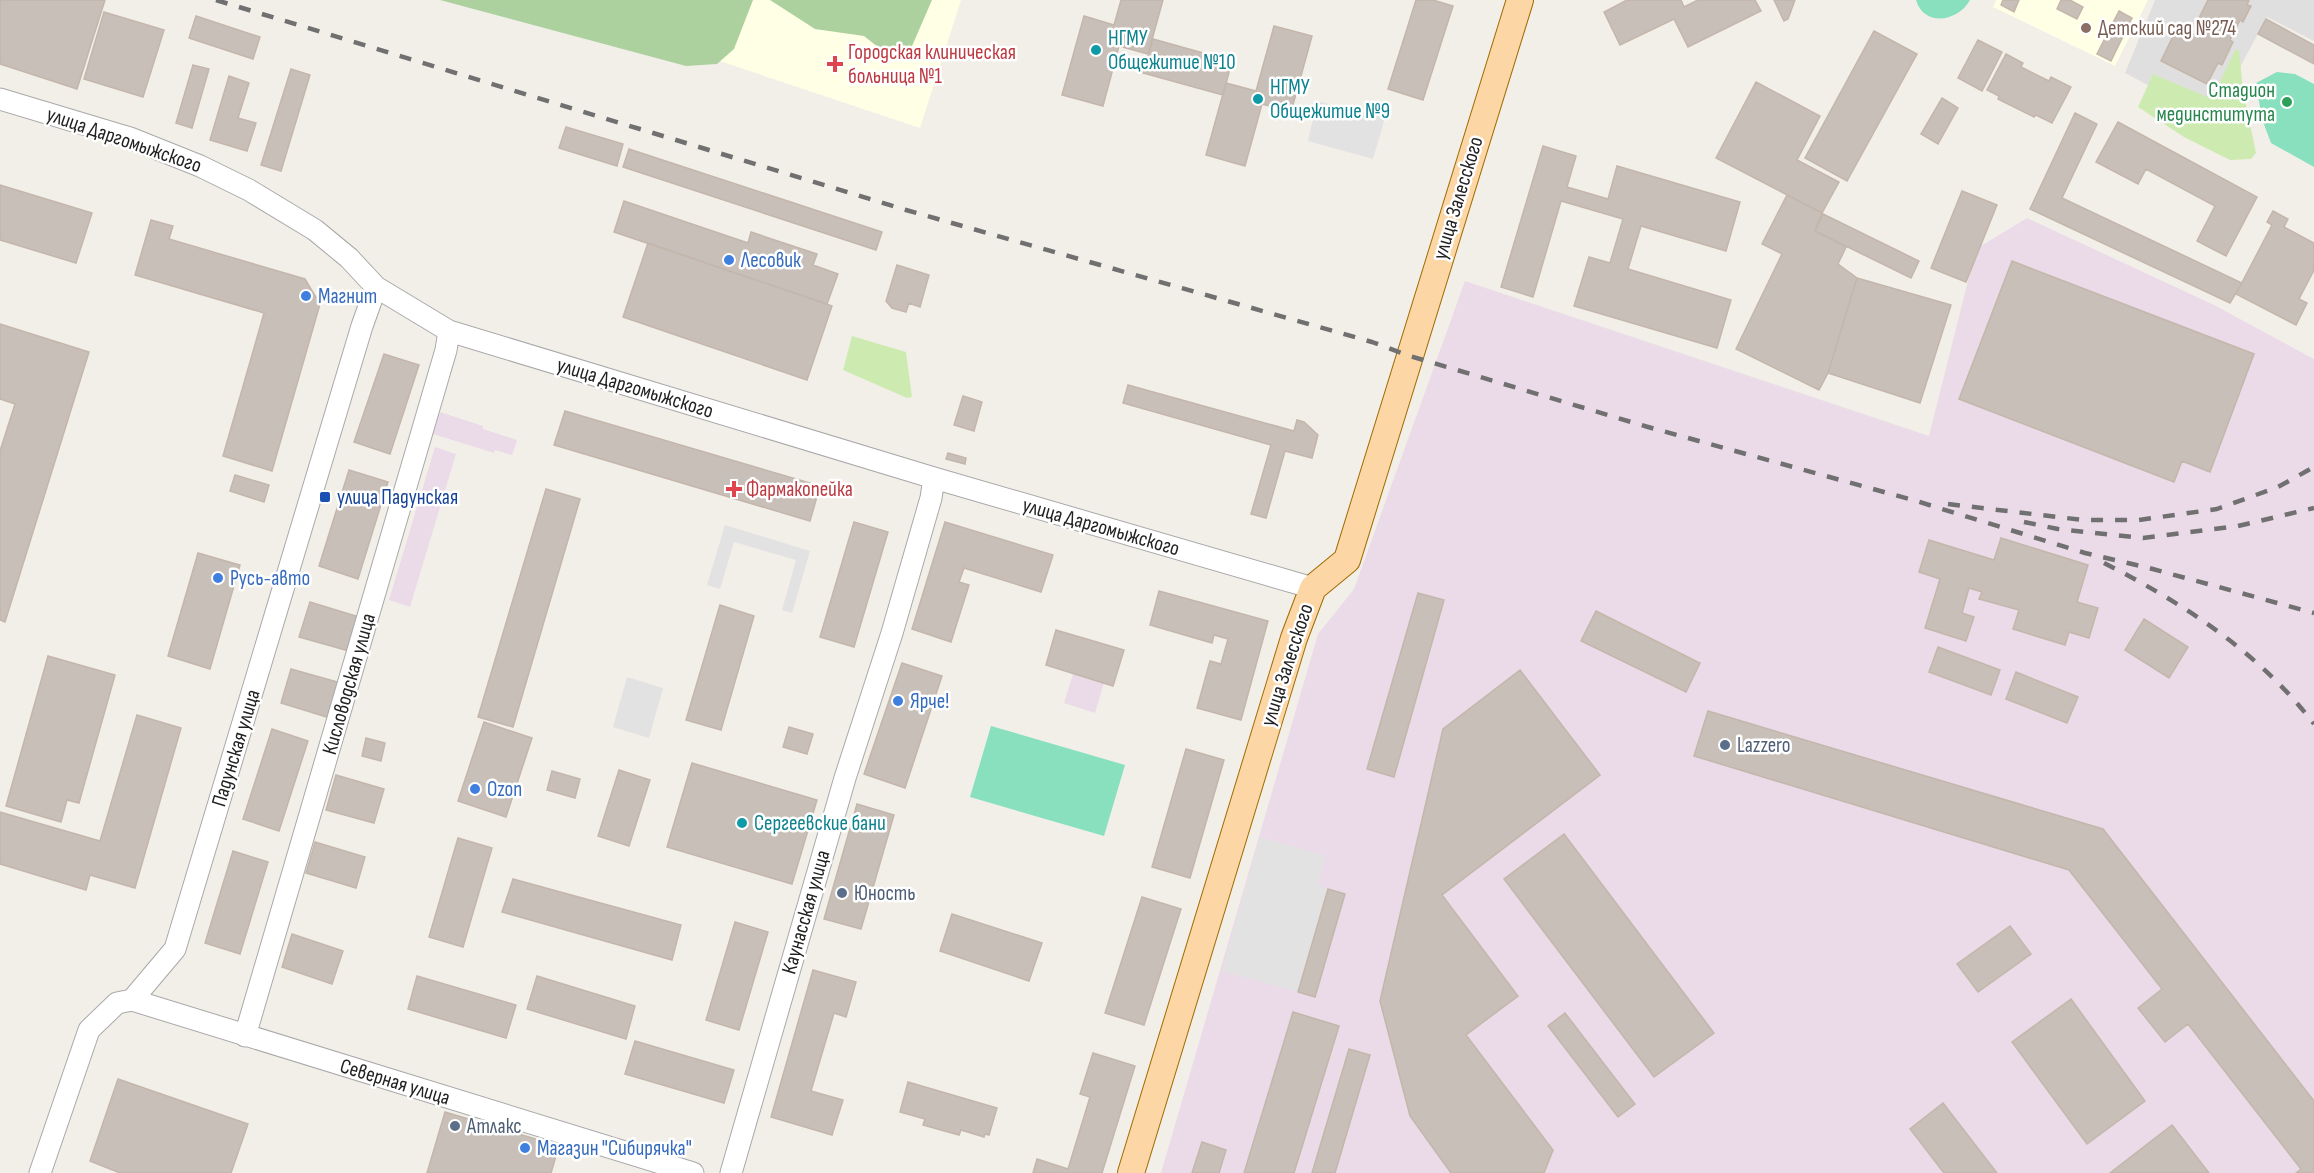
<svg xmlns="http://www.w3.org/2000/svg" width="2314" height="1173" font-family="'Sofia Sans Condensed',sans-serif">
<rect width="100%" height="100%" fill="#f2efe9"/>
<path fill="#e0dfdf" d="M 2155,0 L 2314,0 L 2314,41 L 2267,17 L 2212,119 L 2125,73 Z"/>
<path fill="#ebdbe8" d="M 2027,218 L 2214,305 L 2314,359 L 2314,1173 L 1161,1173 L 1318,634 L 1354,589 L 1465,281 L 1929,436 L 1976,249 Z
M 440,412 L 483,426 L 483,429 L 517,440 L 512,455 L 495,450 L 494,453 L 433,434 Z
M 435,447 L 456,454 L 410,607 L 389,600 Z
M 1073,674 L 1104,683 L 1095,713 L 1064,703 Z"/>
<path fill="#ffffe5" d="M 537,0 L 961,0 L 920,128 Z
M 1996,0 L 2148,0 L 2115,66 L 1993,7 Z"/>
<path fill="#cdebb0" d="M 2235,50 L 2239,50 L 2243,90 L 2256,153 L 2251,159 L 2230,160 L 2184,137 L 2138,107 L 2153,74 L 2212,99 Z
M 852,336 L 906,352 L 912,397 L 907,398 L 843,370 Z"/>
<path fill="#add19e" d="M 440,0 L 753,0 L 734,49 L 717,64 L 686,66 Z
M 770,0 L 932,0 L 909,53 L 888,55 L 864,36 L 815,29 Z"/>
<path fill="#88e0be" d="M 1916,0 L 1970,0 C 1959,21 1924,28 1916,0 Z
M 2277,72 L 2295,74 L 2314,84 L 2314,167 L 2271,143 L 2262,119 L 2256,83 Z
M 991,726 L 1125,765 L 1104,836 L 970,797 Z"/>
<path fill="#e2e2e2" d="M 1317,101 L 1385,118 L 1373,159 L 1308,141 Z
M 725,525 L 810,551 L 792,613 L 782,610 L 796,560 L 734,542 L 720,589 L 707,585 Z
M 627,677 L 663,688 L 649,738 L 613,727 Z
M 1260,837 L 1326,856 L 1317,885 L 1328,889 L 1298,992 L 1222,971 Z"/>
<path fill="#c7bfb8" stroke="#c4b6ab" stroke-width="1.5" d="M 0,0 L 105,0 L 77,89 L 0,64 Z
M 1121,0 L 1163,0 L 1148,54 L 1119,46 L 1103,106 L 1062,95 L 1084,16 L 1114,25 Z
M 1416,0 L 1433,0 L 1453,6 L 1423,100 L 1388,89 Z
M 1627,0 L 1681,0 L 1684,7 L 1698,0 L 1755,0 L 1761,11 L 1688,47 L 1674,19 L 1620,45 L 1604,12 Z
M 1774,0 L 1795,0 L 1788,19 L 1784,21 Z
M 2003,0 L 2019,0 L 2014,12 L 2001,5 Z
M 2061,0 L 2070,0 L 2083,7 L 2077,19 L 2057,9 Z
M 2208,0 L 2249,0 L 2247,5 L 2251,6 L 2243,22 L 2240,20 L 2230,40 L 2233,42 L 2222,65 L 2218,63 L 2207,84 L 2161,61 L 2178,26 L 2195,35 L 2199,28 L 2195,26 Z
M 2119,11 L 2132,18 L 2111,61 L 2097,54 Z
M 104,12 L 164,30 L 143,97 L 84,79 Z
M 196,16 L 260,37 L 253,59 L 189,38 Z
M 2266,19 L 2314,45 L 2314,64 L 2258,34 Z
M 1274,26 L 1312,36 L 1291,112 L 1262,104 L 1245,166 L 1206,155 L 1226,83 L 1256,91 Z
M 1874,31 L 1917,54 L 1847,181 L 1805,158 Z
M 1153,39 L 1232,61 L 1223,95 L 1143,73 Z
M 1978,40 L 2002,52 L 1982,91 L 1958,78 Z
M 2006,54 L 2023,63 L 2021,67 L 2049,81 L 2051,77 L 2071,87 L 2052,123 L 2036,115 L 2034,117 L 1998,99 L 1999,96 L 1987,90 Z
M 193,65 L 209,69 L 192,128 L 176,123 Z
M 291,69 L 310,75 L 281,171 L 261,165 Z
M 229,76 L 249,83 L 238,118 L 256,123 L 247,151 L 210,140 Z
M 1756,82 L 1820,116 L 1797,160 L 1839,182 L 1822,213 L 1716,158 Z
M 1942,98 L 1958,108 L 1938,144 L 1921,134 Z
M 2075,113 L 2097,124 L 2062,198 L 2242,283 L 2230,303 L 2030,209 Z
M 2118,122 L 2257,197 L 2226,256 L 2197,241 L 2215,206 L 2146,169 L 2138,184 L 2096,162 Z
M 566,127 L 623,144 L 617,166 L 559,148 Z
M 1543,146 L 1576,156 L 1567,187 L 1608,199 L 1617,166 L 1740,202 L 1726,251 L 1641,226 L 1628,269 L 1731,300 L 1717,348 L 1574,306 L 1589,257 L 1610,263 L 1623,219 L 1561,201 L 1533,297 L 1501,287 Z
M 629,149 L 882,232 L 876,250 L 623,167 Z
M 0,185 L 92,213 L 76,263 L 0,240 Z
M 1962,191 L 1997,205 L 1966,282 L 1931,268 Z
M 1787,195 L 1822,213 L 1815,231 L 1846,247 L 1838,264 L 1857,278 L 1828,373 L 1819,390 L 1736,349 L 1782,254 L 1762,244 Z
M 624,201 L 748,243 L 751,232 L 817,254 L 813,265 L 838,274 L 827,304 L 614,232 Z
M 2273,211 L 2288,219 L 2284,227 L 2314,243 L 2314,270 L 2299,299 L 2307,303 L 2296,325 L 2236,294 L 2272,225 L 2267,222 Z
M 1823,214 L 1919,261 L 1911,278 L 1815,231 Z
M 151,220 L 173,226 L 169,239 L 305,279 L 320,304 L 272,471 L 223,456 L 264,313 L 135,275 Z
M 648,243 L 832,306 L 807,380 L 623,317 Z
M 2012,261 L 2254,354 L 2210,472 L 2182,461 L 2174,482 L 1959,399 Z
M 897,265 L 929,275 L 920,307 L 909,303 L 906,312 L 892,308 L 886,301 Z
M 1857,278 L 1951,305 L 1920,403 L 1828,373 Z
M 0,324 L 89,352 L 5,622 L 0,620 L 0,451 L 15,404 L 0,399 Z
M 384,354 L 419,365 L 390,454 L 354,442 Z
M 1128,385 L 1294,431 L 1297,420 L 1304,422 L 1318,435 L 1312,458 L 1285,451 L 1266,518 L 1251,514 L 1271,445 L 1123,403 Z
M 963,396 L 982,402 L 974,431 L 954,425 Z
M 565,411 L 820,486 L 810,521 L 554,445 Z
M 948,453 L 966,458 L 965,464 L 946,459 Z
M 349,470 L 388,482 L 358,579 L 319,566 Z
M 235,475 L 269,485 L 264,502 L 230,491 Z
M 546,489 L 580,499 L 513,727 L 478,717 Z
M 854,522 L 888,532 L 854,647 L 820,637 Z
M 945,522 L 1053,555 L 1041,592 L 964,568 L 959,582 L 969,585 L 951,642 L 912,629 Z
M 2001,538 L 2088,565 L 2077,602 L 2098,608 L 2089,638 L 2069,632 L 2065,645 L 2013,629 L 2019,610 L 1979,599 L 1982,592 L 1969,588 L 1962,613 L 1974,617 L 1966,641 L 1925,628 L 1940,579 L 1919,572 L 1929,540 L 1994,560 Z
M 198,553 L 240,565 L 210,669 L 168,656 Z
M 1159,591 L 1268,621 L 1241,720 L 1197,708 L 1210,661 L 1221,664 L 1228,639 L 1214,635 L 1212,643 L 1150,625 Z
M 1418,593 L 1444,600 L 1394,777 L 1367,769 Z
M 310,602 L 359,617 L 349,651 L 299,637 Z
M 720,605 L 754,616 L 721,730 L 686,720 Z
M 1596,611 L 1700,663 L 1686,692 L 1581,641 Z
M 2144,619 L 2188,647 L 2169,678 L 2125,650 Z
M 1056,630 L 1124,650 L 1113,686 L 1046,665 Z
M 1938,647 L 2000,670 L 1991,695 L 1929,672 Z
M 48,656 L 115,675 L 79,803 L 67,800 L 61,822 L 6,806 Z
M 902,663 L 942,676 L 905,788 L 864,774 Z
M 291,669 L 341,683 L 330,718 L 281,703 Z
M 1520,670 L 1600,775 L 1442,895 L 1518,996 L 1466,1035 L 1553,1150 L 1544,1173 L 1451,1173 L 1410,1116 L 1380,1001 L 1443,729 Z
M 2016,672 L 2078,697 L 2067,723 L 2006,699 Z
M 1708,711 L 2103,829 L 2314,1101 L 2314,1173 L 2296,1173 L 2301,1169 L 2188,1024 L 2165,1042 L 2138,1008 L 2162,989 L 2069,870 L 1694,756 Z
M 137,715 L 181,728 L 135,888 L 90,875 L 86,890 L 0,864 L 0,812 L 100,841 Z
M 484,722 L 532,738 L 506,817 L 458,801 Z
M 789,727 L 813,734 L 807,754 L 783,747 Z
M 272,729 L 308,741 L 279,831 L 243,819 Z
M 366,738 L 385,743 L 381,761 L 362,756 Z
M 1186,749 L 1224,760 L 1190,878 L 1152,867 Z
M 692,763 L 817,800 L 792,884 L 667,847 Z
M 619,770 L 650,780 L 629,846 L 598,836 Z
M 552,771 L 580,779 L 575,798 L 547,790 Z
M 336,775 L 384,789 L 374,823 L 326,810 Z
M 857,804 L 894,815 L 861,929 L 824,919 Z
M 1564,834 L 1714,1033 L 1654,1077 L 1504,879 Z
M 458,838 L 492,848 L 463,947 L 429,937 Z
M 315,842 L 365,857 L 356,888 L 306,873 Z
M 233,851 L 268,862 L 240,954 L 205,943 Z
M 513,879 L 681,925 L 672,960 L 502,912 Z
M 1328,889 L 1345,894 L 1315,997 L 1298,992 Z
M 1142,897 L 1181,909 L 1144,1025 L 1105,1013 Z
M 952,914 L 1042,943 L 1029,981 L 940,951 Z
M 735,922 L 768,932 L 739,1030 L 706,1020 Z
M 2010,926 L 2031,954 L 1978,992 L 1957,964 Z
M 292,934 L 343,951 L 332,984 L 282,967 Z
M 813,970 L 856,982 L 846,1017 L 834,1013 L 811,1091 L 843,1100 L 832,1135 L 771,1117 Z
M 417,976 L 516,1005 L 506,1038 L 408,1009 Z
M 537,976 L 635,1006 L 626,1039 L 527,1009 Z
M 2071,999 L 2145,1101 L 2087,1144 L 2012,1042 Z
M 1293,1012 L 1339,1026 L 1294,1173 L 1244,1173 Z
M 1565,1013 L 1635,1104 L 1618,1117 L 1548,1026 Z
M 635,1041 L 734,1070 L 724,1103 L 625,1074 Z
M 1349,1049 L 1370,1055 L 1335,1173 L 1312,1173 Z
M 1093,1053 L 1135,1066 L 1102,1173 L 1033,1173 L 1037,1159 L 1068,1169 L 1090,1097 L 1080,1094 Z
M 118,1079 L 248,1124 L 231,1173 L 120,1173 L 90,1161 Z
M 908,1082 L 997,1108 L 989,1135 L 985,1134 L 984,1137 L 961,1130 L 959,1135 L 923,1125 L 925,1119 L 900,1112 Z
M 1943,1103 L 1997,1173 L 1944,1173 L 1910,1129 Z
M 445,1112 L 559,1146 L 551,1173 L 427,1173 Z
M 2172,1125 L 2209,1173 L 2110,1173 Z
M 1202,1142 L 1226,1150 L 1219,1173 L 1192,1173 Z"/>
<g fill="none" stroke-linecap="round" stroke-linejoin="round">
<g stroke="#a9a9a9" stroke-width="23">
<path id="minor" d="M 0,99 L 130,138 L 200,166 L 249,190 L 315,230 L 349,258 L 376,287 L 449,331 L 934,478 L 1313,588
M 132,1000 L 693,1173
M 245,1036 L 446,350 L 449,331
M 40,1173 L 89,1030 L 117,1003 L 132,1000 L 175,949 L 362,326 L 376,287
M 731,1173 L 845,778 L 892,633 L 931,498 L 934,478"/>
</g>
<g stroke="#a06b00" stroke-width="28">
<path id="major" d="M 1131,1173 L 1294,638 L 1313,588 L 1347,560 L 1520,0"/>
</g>
<use href="#minor" stroke="#fff" stroke-width="21"/>
<use href="#major" stroke="#fcd6a4" stroke-width="26"/>
<path stroke="#707070" stroke-width="4.5" stroke-dasharray="12 12" stroke-linecap="butt" d="M 216,0 L 906,210 L 1372,342 L 1410,356 L 1648,427 L 1913,500 L 2085,553 L 2149,568 L 2314,613
M 1948,504 L 2083,520 L 2139,520 L 2217,509 L 2278,487 L 2314,467
M 2024,522 L 2058,529 L 2143,538 L 2238,526 L 2314,508
M 2104,563 C 2183,603 2260,653 2314,724"/>
</g>
<circle fill="#8d6e63" stroke="#fff" stroke-width="2" cx="2086" cy="28" r="6"/>
<g fill="#0f9aa8" stroke="#fff" stroke-width="2">
<circle cx="1096" cy="50" r="6"/>
<circle cx="1258" cy="99" r="6"/>
<circle cx="742" cy="823" r="6"/>
</g>
<g fill="#e0444e" stroke="#fff" stroke-width="2">
<path d="M832 55h6v6h6v6h-6v6h-6v-6h-6v-6h6z"/>
<path d="M731 480h6v6h6v6h-6v6h-6v-6h-6v-6h6z"/>
</g>
<circle fill="#2e9e5b" stroke="#fff" stroke-width="2" cx="2287" cy="102" r="6"/>
<g fill="#3f7fe0" stroke="#fff" stroke-width="2">
<circle cx="729" cy="260" r="6"/>
<circle cx="306" cy="296" r="6"/>
<circle cx="218" cy="578" r="6"/>
<circle cx="898" cy="701" r="6"/>
<circle cx="475" cy="789" r="6"/>
<circle cx="525" cy="1148" r="6"/>
</g>
<rect fill="#1a4fb4" stroke="#fff" stroke-width="2" x="319" y="491" width="12" height="12" rx="3"/>
<g fill="#5c6f8a" stroke="#fff" stroke-width="2">
<circle cx="1725" cy="745" r="6"/>
<circle cx="842" cy="893" r="6"/>
<circle cx="455" cy="1126" r="6"/>
</g>
<g text-anchor="middle" dominant-baseline="central" stroke-width="5" stroke-linejoin="round" paint-order="stroke">
<g font-size="21" fill="#785e54" stroke="#fff" text-anchor="start">
<text x="2098" y="28">Детский сад №274</text>
</g>
<g font-size="21" fill="#0d838f" stroke="#fff" text-anchor="start">
<text x="1108" y="38">НГМУ<tspan x="1108" dy="24">Общежитие №10</tspan></text>
<text x="1270" y="87">НГМУ<tspan x="1270" dy="24">Общежитие №9</tspan></text>
<text x="754" y="823">Сергеевские бани</text>
</g>
<g font-size="21" fill="#be3a42" stroke="#fff" text-anchor="start">
<text x="848" y="52">Городская клиническая<tspan x="848" dy="24">больница №1</tspan></text>
<text x="746" y="489">Фармакопейка</text>
</g>
<g font-size="21" fill="#27864d" stroke="#fff" text-anchor="end">
<text x="2275" y="90">Стадион<tspan x="2275" dy="24">мединститута</tspan></text>
</g>
<g font-size="21" fill="#222" stroke="#fff">
<text transform="translate(124 140) rotate(19)">улица Даргомыжского</text>
<text transform="translate(1458 198) rotate(-73)">улица Залесского</text>
<text transform="translate(635 388) rotate(17)">улица Даргомыжского</text>
<text transform="translate(1101 527) rotate(16)">улица Даргомыжского</text>
<text transform="translate(1287 665) rotate(-72)">улица Залесского</text>
<text transform="translate(349 684) rotate(-74)">Кисловодская улица</text>
<text transform="translate(236 748) rotate(-73)">Падунская улица</text>
<text transform="translate(806 912) rotate(-74)">Каунасская улица</text>
<text transform="translate(395 1082) rotate(17)">Северная улица</text>
</g>
<g font-size="21" fill="#366cbe" stroke="#fff" text-anchor="start">
<text x="741" y="260">Лесовик</text>
<text x="318" y="296">Магнит</text>
<text x="230" y="578">Русь-авто</text>
<text x="910" y="701">Ярче!</text>
<text x="487" y="789">Ozon</text>
<text x="537" y="1148">Магазин "Сибирячка"</text>
</g>
<g font-size="21" fill="#164399" stroke="#fff" text-anchor="start">
<text x="337" y="497">улица Падунская</text>
</g>
<g font-size="21" fill="#4e5e75" stroke="#fff" text-anchor="start">
<text x="1737" y="745">Lazzero</text>
<text x="854" y="893">Юность</text>
<text x="467" y="1126">Атлакс</text>
</g>
</g>
</svg>
